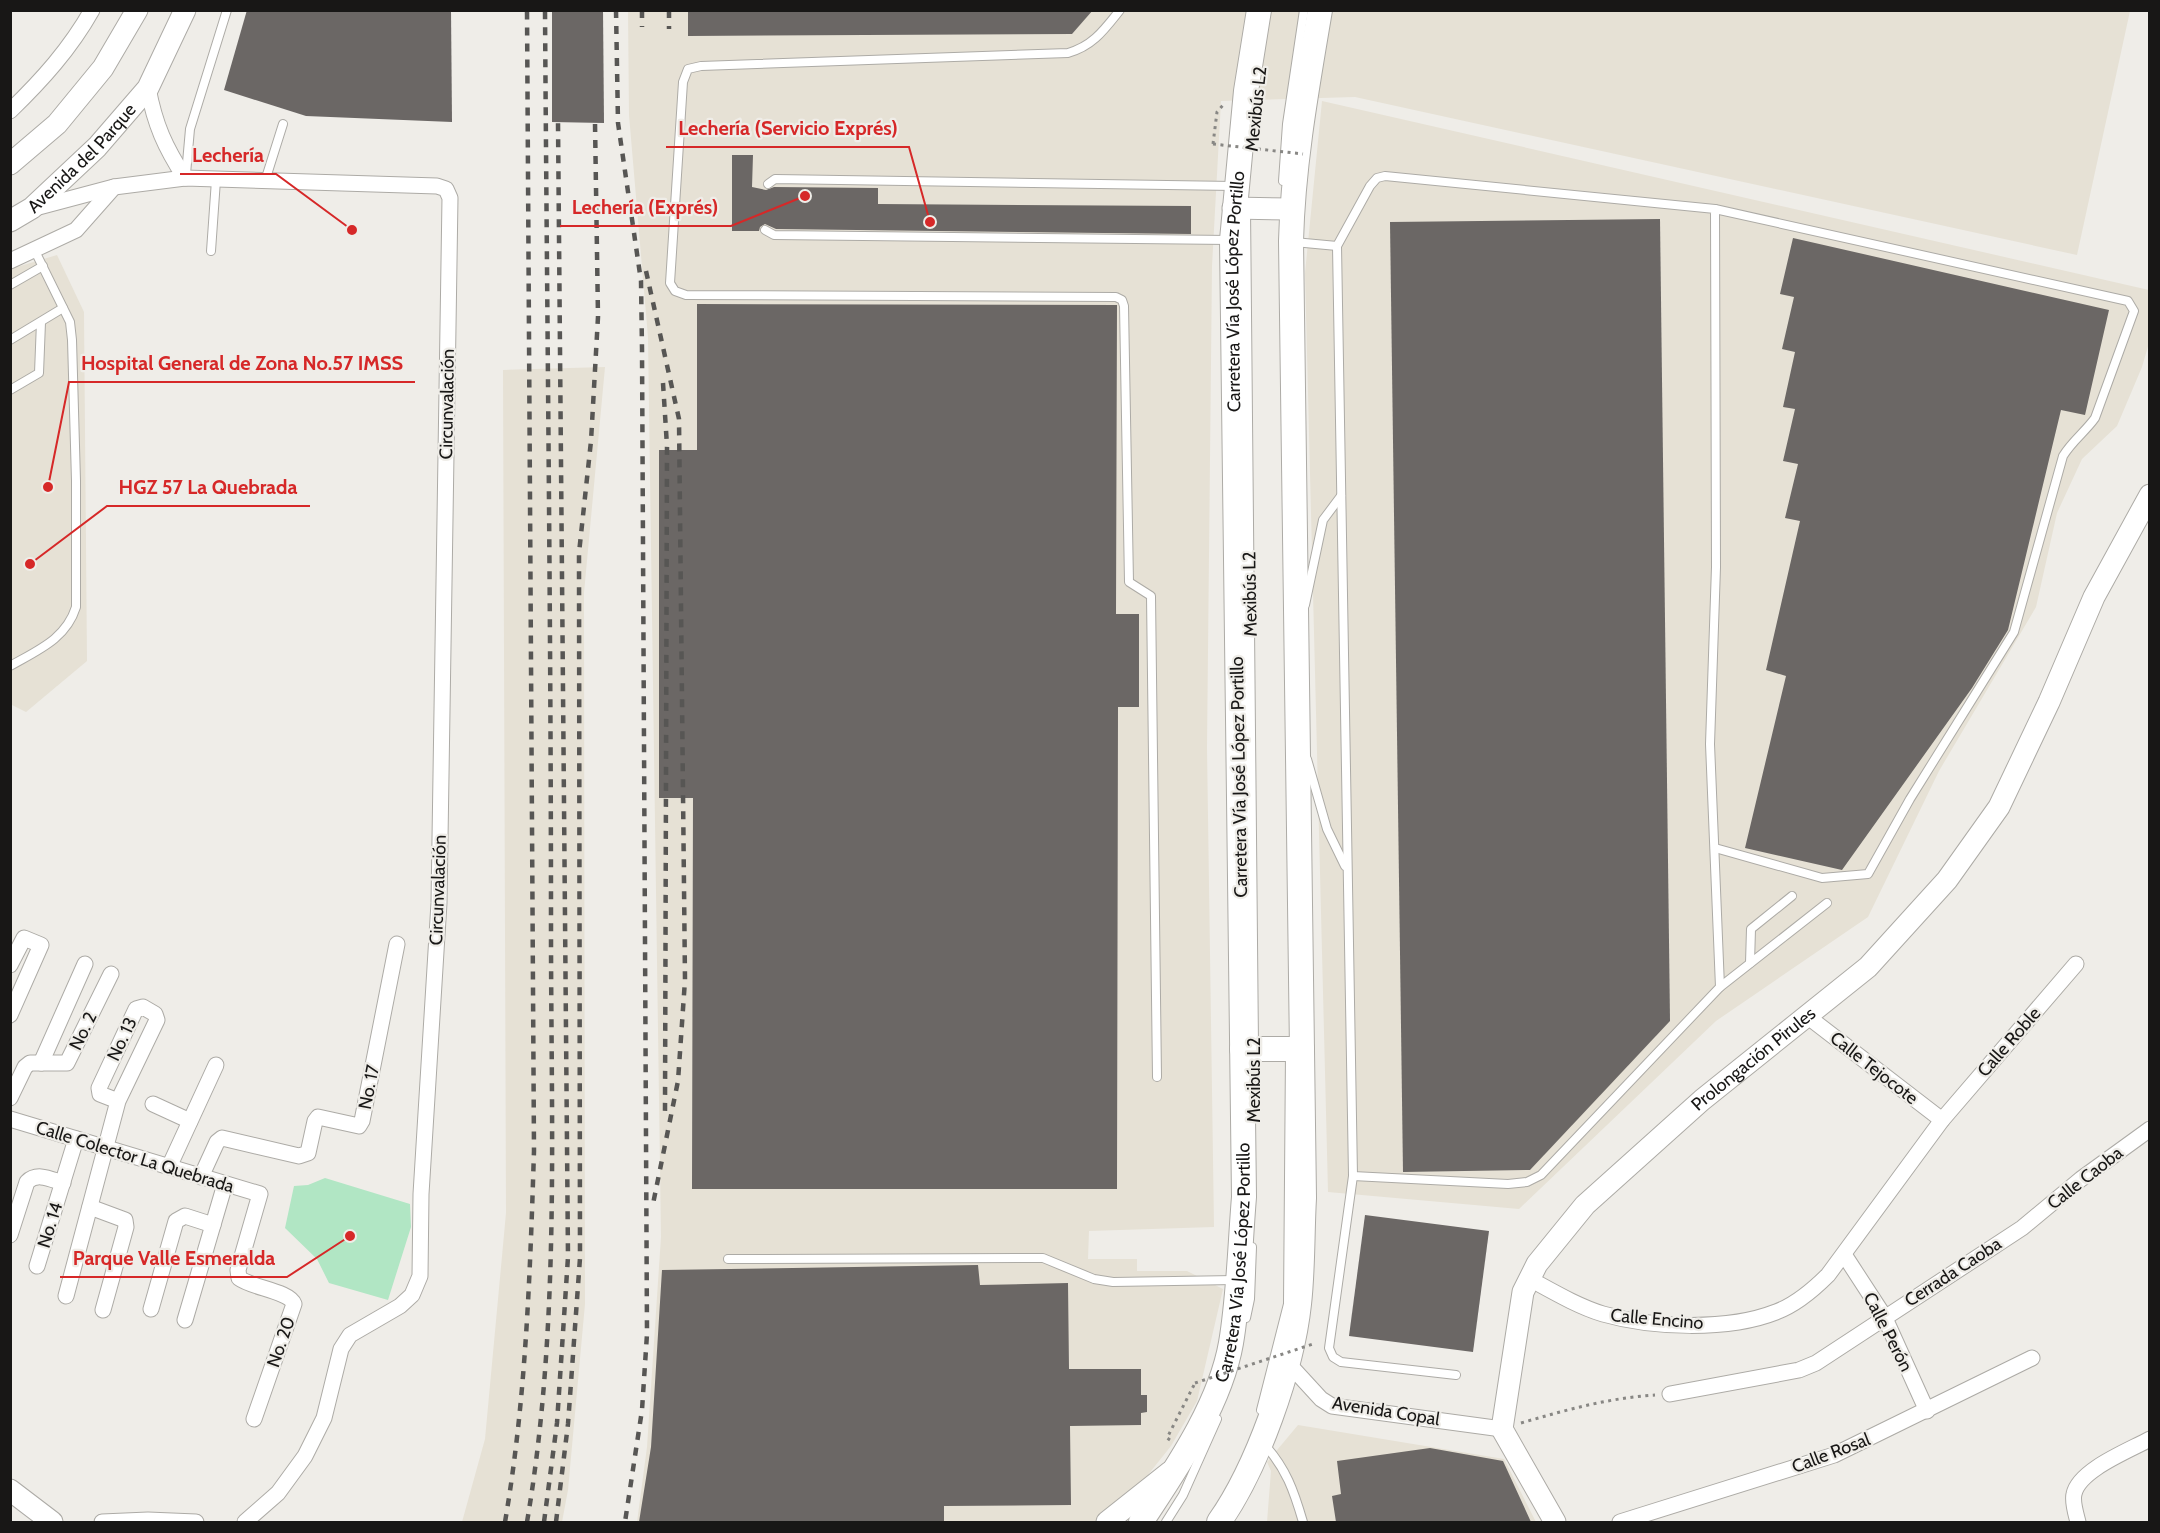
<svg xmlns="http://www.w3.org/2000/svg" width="2160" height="1533" viewBox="0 0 2160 1533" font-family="Cabin,sans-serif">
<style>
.built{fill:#e6e1d5}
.green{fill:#b1e6c4}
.building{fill:#6b6765}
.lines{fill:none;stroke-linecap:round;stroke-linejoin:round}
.service-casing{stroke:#adaba6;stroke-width:10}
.minor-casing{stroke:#adaba6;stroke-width:17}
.secondary-casing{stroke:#adaba6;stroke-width:23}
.primary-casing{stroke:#adaba6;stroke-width:26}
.path{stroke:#888784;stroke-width:3;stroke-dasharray:3 4.5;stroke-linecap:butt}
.service{stroke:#fff;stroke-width:8}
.minor{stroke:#fff;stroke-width:15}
.secondary{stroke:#fff;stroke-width:21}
.primary{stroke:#fff;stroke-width:24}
.rail{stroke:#575654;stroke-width:4.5;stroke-dasharray:8 8;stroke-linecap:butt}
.path-bridge{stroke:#888784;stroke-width:3;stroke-dasharray:3 4.5;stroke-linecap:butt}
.labels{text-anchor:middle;stroke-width:4.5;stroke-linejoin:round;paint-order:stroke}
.street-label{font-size:18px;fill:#181716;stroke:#efede8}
.leader{fill:none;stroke:#d62828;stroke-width:2}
.callout-dot{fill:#d62828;stroke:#efede8;stroke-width:2}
.callout-label{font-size:20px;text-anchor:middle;font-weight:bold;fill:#d62828;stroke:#efede8;stroke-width:4.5;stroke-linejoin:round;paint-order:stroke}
</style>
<rect width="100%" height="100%" fill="#efede8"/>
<g class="built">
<polygon points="628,11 2130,11 2077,255 1355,97 1221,101 1212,266 1207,748 1214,1227 1089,1231 1088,1259 1137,1259 1137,1271 1187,1271 1223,1289 1197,1401 1171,1446 1127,1501 1098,1522 637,1522 647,1447 661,1237 648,337 629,115"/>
<polygon points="1322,101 2149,290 2149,343 2142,367 2117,426 2082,459 2057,513 2036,607 1939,771 1868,917 1716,1021 1519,1209 1328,1192 1305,273"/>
<polygon points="57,255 84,312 87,661 26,712 10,704 10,269"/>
<polygon points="605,367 584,593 585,1304 568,1490 562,1522 462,1522 485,1439 506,1213 503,370"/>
<polygon points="1298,1425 1504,1459 1536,1522 1267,1522 1271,1471 1267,1462"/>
</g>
<polygon class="green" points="325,1178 410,1204 411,1227 388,1300 329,1283 317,1259 285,1228 294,1186 308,1185"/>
<g class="building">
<polygon points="247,10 451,10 452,122 306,116 224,90"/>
<polygon points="552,10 603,10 604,123 552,122"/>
<polygon points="688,10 1093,10 1072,34 688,36"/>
<polygon points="732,155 753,155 752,187 766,190 774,187 878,188 878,204 1191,206 1191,234 776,229 765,224 760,227 759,231 732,231"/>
<polygon points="1660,219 1670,1021 1530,1170 1403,1172 1390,222"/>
<polygon points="1793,238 2109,310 2085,415 2061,410 2008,630 1972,688 1842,870 1745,848 1786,676 1766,670 1800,521 1785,518 1798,464 1783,461 1795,409 1783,407 1795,352 1782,349 1794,297 1780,294"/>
<polygon points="697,304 1117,305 1116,614 1139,614 1139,707 1118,707 1117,1189 692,1189 693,798 659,798 659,450 697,450"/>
<polygon points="1365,1215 1489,1231 1473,1352 1349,1336"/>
<polygon points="978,1265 980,1285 1068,1283 1069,1369 1141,1369 1141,1395 1147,1395 1147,1412 1141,1413 1141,1425 1070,1426 1071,1505 944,1506 944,1522 639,1522 651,1447 662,1270"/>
<polygon points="1430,1448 1503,1461 1531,1522 1336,1522 1332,1496 1341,1494 1337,1461"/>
</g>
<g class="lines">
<g class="service-casing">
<g id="service">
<path d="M1120 10C1104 30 1093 46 1068 53L701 66 688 69 683 82 670 283 675 291 686 295 1116 297 1122 300 1124 306 1129 582 1151 596 1157 1077"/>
<polyline points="186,174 190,129 227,10"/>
<polyline points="265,181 283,124"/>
<polyline points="1283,181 1287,124 1304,10"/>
<polyline points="768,184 775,179 1234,186"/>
<polyline points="1246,209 1254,1046"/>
<polyline points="765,230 774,235 1230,240"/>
<polyline points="1294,242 1337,246"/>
<polyline points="211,251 216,180"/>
<polyline points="10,285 43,266"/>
<polyline points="10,340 63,308"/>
<polyline points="10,390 39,373 41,322"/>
<polyline points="1305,605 1323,520 1341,496"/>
<path d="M10 666C38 650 66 639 76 607V481L72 340 70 322 35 251"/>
<polyline points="1307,759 1327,829 1345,866"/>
<path d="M1715 848 1822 878 1868 874 1910 799 2014 632 2063 456C2072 441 2085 432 2095 418L2134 311 2128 301 1715 209"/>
<polyline points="1750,963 1751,929 1792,896"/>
<polyline points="1720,987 1827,903"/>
<polyline points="1353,1176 1508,1184 1527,1182 1541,1175 1720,987 1710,744 1716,567 1715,209 1385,176 1377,178 1370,186 1337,246 1353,1176 1329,1348 1333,1357 1341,1362 1456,1375"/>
<polyline points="728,1259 1043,1258 1094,1279 1113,1282 1235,1280"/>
<polyline points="1246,1318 1250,1299 1252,1247"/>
<polyline points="1261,1410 1288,1304 1290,1053"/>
<path d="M1264 1444C1286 1468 1294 1491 1303 1522"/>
<polyline points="1166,1522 1183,1495 1217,1419"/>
</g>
</g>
<g class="minor-casing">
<g id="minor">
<path d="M148 88C155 125 165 147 185 178"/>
<path d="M10 111C42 80 70 49 92 10"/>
<polyline points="35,208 114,187 185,178 437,186 446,189 450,198 439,903 421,1194 420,1276 412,1295 400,1306 350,1335 341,1349 324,1418 305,1456 278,1493 245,1522"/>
<polyline points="10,261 76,230 114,187"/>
<polyline points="10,965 24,938 41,945 10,1015"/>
<polyline points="1807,1016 1942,1120"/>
<polyline points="41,1063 85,964"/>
<polyline points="10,1098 25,1067 30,1063 67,1063 111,974"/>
<polyline points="153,1104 190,1121"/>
<path d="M10 1119 260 1194 238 1270 239 1278C252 1288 289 1291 294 1304L254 1419"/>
<polyline points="169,1167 216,1065"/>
<polyline points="201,1177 217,1142 222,1138 299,1156 308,1153 315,1121 318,1117 359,1126 362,1121 397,944"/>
<polyline points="90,1207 125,1220 126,1227 103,1310"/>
<path d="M10 1235 27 1182C37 1172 50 1179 63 1183"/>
<polyline points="1845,1256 1884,1316 1927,1411"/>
<polyline points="37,1266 76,1139"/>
<path d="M1528 1278C1552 1291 1577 1306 1603 1314 1652 1328 1728 1331 1776 1312 1795 1305 1814 1289 1828 1275L1942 1120 2076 964"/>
<polyline points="66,1296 118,1101 157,1020 155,1014 143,1007 136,1009 99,1088 100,1094 118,1101"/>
<polyline points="151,1309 176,1221 185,1216 213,1225"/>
<polyline points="185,1320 225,1184"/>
<polyline points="1287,1362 1321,1399 1332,1406 1502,1429"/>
<polyline points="1670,1394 1799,1370 1816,1363 2022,1228 2081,1179 2150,1129"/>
<polyline points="102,1522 148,1520 196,1522"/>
<polyline points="1620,1522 1834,1455 2032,1358"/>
<path d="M2078 1522C2076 1514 2072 1502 2074 1494 2079 1470 2128 1451 2150 1439"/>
</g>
</g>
<g class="secondary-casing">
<g id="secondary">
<polyline points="10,164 57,124 103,68 137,10"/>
<polyline points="1233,208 1292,209"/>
<path id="s1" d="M10 221 32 208 97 147 148 88 185 10"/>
<polyline points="10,1490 52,1522"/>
<polyline points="1107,1522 1170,1472"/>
<path id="s2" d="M1555 1522 1502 1429 1523 1292 1537 1264 1585 1205 1702 1100 1868 967 1947 880 1999 807 2049 702 2094 597 2150 495"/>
</g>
</g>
<g class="primary-casing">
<g id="primary">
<polyline points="1242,1049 1302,1049"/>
<path id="s3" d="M1141 1522C1175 1470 1220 1406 1231 1343 1239 1296 1240 1245 1244 1197L1232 240 1246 91 1259 10"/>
<path d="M1219 1522C1257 1468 1292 1370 1299 1304 1303 1269 1302 1233 1304 1198L1291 241C1293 164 1307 87 1320 10"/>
</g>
</g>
<g class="path">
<polyline points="1213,144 1217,112 1224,104"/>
<path d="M1521 1423C1566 1410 1608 1398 1655 1395"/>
<polyline points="1170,1440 1167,1438 1195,1383"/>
</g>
<use href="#service" class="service"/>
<use href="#minor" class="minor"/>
<use href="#secondary" class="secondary"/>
<use href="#primary" class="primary"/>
<g class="rail">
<polyline points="616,10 618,123 641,281 642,348 647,1334 642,1410 625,1522"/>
<polyline points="642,10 642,27"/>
<polyline points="669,10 669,29"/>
<polyline points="646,271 679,419 685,980 678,1081 653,1204"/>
<polyline points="663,383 667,446 665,1111"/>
<path d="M505 1522C526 1400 530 1275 534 1151L527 10"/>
<path d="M527 1522C560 1328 551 1128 551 931 551 624 547 317 545 10"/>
<polyline points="544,1522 557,1423 568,1257 558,122"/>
<polyline points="556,1522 568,1424 580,1258 579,553 591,441 598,317 595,123"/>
</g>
<g class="path-bridge">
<polyline points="1213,144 1303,154"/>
<polyline points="1195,1383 1313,1344"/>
</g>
</g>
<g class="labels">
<g class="street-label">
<text transform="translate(1256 109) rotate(-84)" y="6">Mexibús L2</text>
<text dy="6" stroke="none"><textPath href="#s1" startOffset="96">Avenida del Parque</textPath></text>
<text dy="6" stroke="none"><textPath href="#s3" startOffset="1254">Carretera Vía José López Portillo</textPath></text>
<text transform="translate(447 404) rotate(-89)" y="6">Circunvalación</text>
<text transform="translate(1250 594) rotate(-91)" y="6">Mexibús L2</text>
<text transform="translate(1239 777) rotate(-91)" y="6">Carretera Vía José López Portillo</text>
<text transform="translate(438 890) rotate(-88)" y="6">Circunvalación</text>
<text transform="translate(83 1031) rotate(-64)" y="6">No. 2</text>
<text transform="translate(122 1039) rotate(-65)" y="6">No. 13</text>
<text transform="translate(2009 1042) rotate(-49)" y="6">Calle Roble</text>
<text dy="6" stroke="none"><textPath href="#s2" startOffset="576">Prolongación Pirules</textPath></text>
<text transform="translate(1874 1068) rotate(38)" y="6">Calle Tejocote</text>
<text transform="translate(1254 1080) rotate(-90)" y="6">Mexibús L2</text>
<text transform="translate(369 1087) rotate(-79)" y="6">No. 17</text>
<text transform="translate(135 1157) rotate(17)" y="6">Calle Colector La Quebrada</text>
<text transform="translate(2085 1178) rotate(-38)" y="6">Calle Caoba</text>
<text transform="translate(50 1225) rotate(-73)" y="6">No. 14</text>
<text dy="6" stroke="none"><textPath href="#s3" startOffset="282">Carretera Vía José López Portillo</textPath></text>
<text transform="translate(1953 1272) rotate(-33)" y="6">Cerrada Caoba</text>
<text transform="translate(1657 1319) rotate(5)" y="6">Calle Encino</text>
<text transform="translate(1888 1332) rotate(63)" y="6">Calle Perón</text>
<text transform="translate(281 1342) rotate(-71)" y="6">No. 20</text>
<text transform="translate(1386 1411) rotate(9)" y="6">Avenida Copal</text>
<text transform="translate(1831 1453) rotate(-21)" y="6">Calle Rosal</text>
</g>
</g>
<path class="leader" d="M930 222L909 147H666M352 230L276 174H180M805 196L731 226H560M48 487L69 382H415M30 564L107 506H310M350 1236L287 1277H60"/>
<g class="callout-dot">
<circle cx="930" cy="222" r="6"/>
<circle cx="352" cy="230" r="6"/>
<circle cx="805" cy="196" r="6"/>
<circle cx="48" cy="487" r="6"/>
<circle cx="30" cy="564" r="6"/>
<circle cx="350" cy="1236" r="6"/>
</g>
<g class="callout-label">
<text x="788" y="135">Lechería (Servicio Exprés)</text>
<text x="228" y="162">Lechería</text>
<text x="645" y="214">Lechería (Exprés)</text>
<text x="242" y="370">Hospital General de Zona No.57 IMSS</text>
<text x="208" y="494">HGZ 57 La Quebrada</text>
<text x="174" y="1265">Parque Valle Esmeralda</text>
</g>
<rect width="2160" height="1533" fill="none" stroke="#181716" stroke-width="24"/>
</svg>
